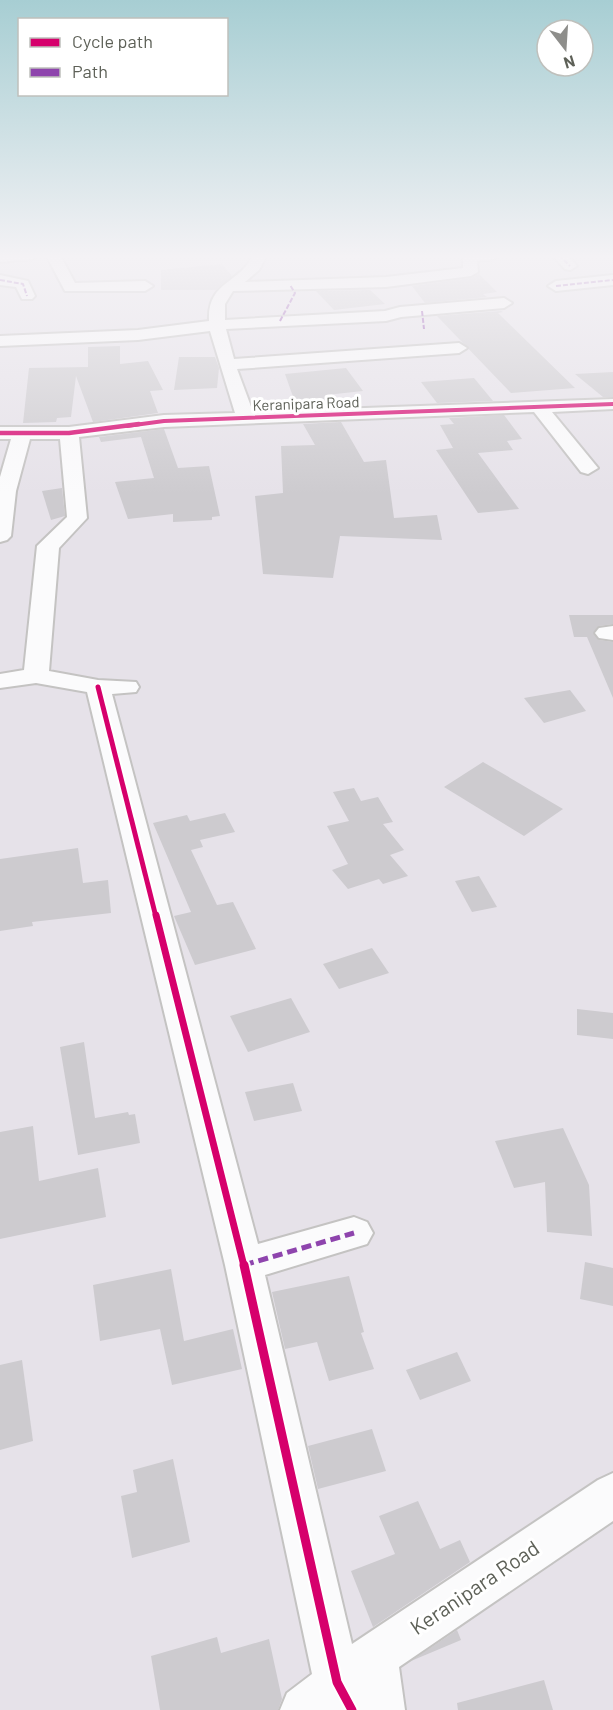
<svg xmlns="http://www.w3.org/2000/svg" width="613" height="1710" viewBox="0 0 613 1710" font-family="Barlow,sans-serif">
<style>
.building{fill:#cdcbcf}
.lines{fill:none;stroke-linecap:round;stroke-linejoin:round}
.minor-casing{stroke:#c4c3c2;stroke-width:4}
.minor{fill:#fbfbfc;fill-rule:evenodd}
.quiet-far1{stroke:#8e44ad;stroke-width:2;stroke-dasharray:5 2;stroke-linecap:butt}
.quiet{stroke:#8e44ad;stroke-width:5;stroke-dasharray:10 5;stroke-linecap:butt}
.cycleway-far4-casing{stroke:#fff;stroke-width:6}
.cycleway-far3-casing{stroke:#fff;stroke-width:8}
.cycleway-far2-casing{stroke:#fff;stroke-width:9}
.cycleway-far1-casing{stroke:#fff;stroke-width:10}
.cycleway-casing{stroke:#fff;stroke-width:13}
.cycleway-far4{stroke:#d6006c;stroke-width:4}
.cycleway-far3{stroke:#d6006c;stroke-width:4.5}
.cycleway-far2{stroke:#d6006c;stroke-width:5}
.cycleway-far1{stroke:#d6006c;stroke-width:7}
.cycleway{stroke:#d6006c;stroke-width:9}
.labels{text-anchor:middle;stroke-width:6;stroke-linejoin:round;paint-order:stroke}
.far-street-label{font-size:15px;fill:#5e6158;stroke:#fff}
.near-street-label{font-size:21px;fill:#5e6158;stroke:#fff}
</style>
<rect width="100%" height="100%" fill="#e6e2e9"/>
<g class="building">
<polygon points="222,264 232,276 216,290 161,290 161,270"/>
<polygon points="479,274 497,292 483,294 487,297 425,303 412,286 471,278"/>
<polygon points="370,290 385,304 334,310 316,291"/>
<polygon points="501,311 503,312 498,313 575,388 511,393 437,316"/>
<polygon points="120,346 120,364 148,361 163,390 150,391 158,413 93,422 76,376 71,417 57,418 56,422 23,423 29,368 88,367 88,347"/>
<polygon points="179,357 215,357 219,368 217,388 174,390"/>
<polygon points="346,368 363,391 326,395 333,407 297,408 285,374"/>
<polygon points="613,372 613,397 603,397 575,374"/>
<polygon points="474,378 493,401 437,403 421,382"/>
<polygon points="504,415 522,439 507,441 513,450 478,453 519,509 478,513 436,450 453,448 440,425 454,424 449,418"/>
<polygon points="341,422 364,462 386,460 394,518 437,515 442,540 340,536 333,578 263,574 255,496 283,493 281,446 315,445 303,424"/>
<polygon points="164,429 178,468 209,466 220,516 212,517 212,520 173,522 173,514 128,519 115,482 154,478 141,437 101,442 99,437"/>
<polygon points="62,488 65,516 51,520 42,491"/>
<polygon points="569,615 613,615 613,624 599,626 593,633 599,640 613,642 613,698 587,637 574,637"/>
<polygon points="570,690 586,711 544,723 524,698"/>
<polygon points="483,762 563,809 524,836 444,787"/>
<polygon points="354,788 361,801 378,797 393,822 383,824 404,850 390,855 408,876 383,884 379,879 348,889 332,870 348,864 327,826 349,821 333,792"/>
<polygon points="225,813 235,832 200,840 203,847 191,850 217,905 233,902 256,949 195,965 174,916 191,912 153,823 187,815 190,821"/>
<polygon points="78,848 83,883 108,880 111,913 32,922 33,926 0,931 0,859"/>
<polygon points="479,876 497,907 472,912 455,881"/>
<polygon points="372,948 389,973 339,989 323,964"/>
<polygon points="291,998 310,1032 248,1052 230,1016"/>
<polygon points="577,1009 613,1013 613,1039 577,1035"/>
<polygon points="84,1042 95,1118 128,1112 129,1115 135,1114 140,1143 78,1155 60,1047"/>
<polygon points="293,1083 302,1111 254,1121 245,1092"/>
<polygon points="33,1126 39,1181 98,1168 106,1217 0,1239 0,1132"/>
<polygon points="563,1128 589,1185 592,1236 547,1232 545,1182 514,1188 495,1141"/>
<polygon points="585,1262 613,1268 613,1306 580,1299"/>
<polygon points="171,1269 184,1341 233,1329 242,1369 172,1385 160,1329 100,1341 93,1285"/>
<polygon points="349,1276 364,1332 361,1333 374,1369 329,1381 317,1342 285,1349 272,1292"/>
<polygon points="457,1352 471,1381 420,1400 406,1370"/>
<polygon points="22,1360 33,1441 0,1450 0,1365"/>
<polygon points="372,1429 386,1471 318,1489 308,1446"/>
<polygon points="173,1459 190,1542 132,1558 121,1496 137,1492 133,1470"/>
<polygon points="418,1501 440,1549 460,1540 470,1562 373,1627 351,1571 395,1554 379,1516"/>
<polygon points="457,1630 461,1640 411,1661"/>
<polygon points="217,1637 221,1653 269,1639 282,1699 278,1710 160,1710 151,1656"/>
<polygon points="544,1680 553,1710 458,1710 457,1703"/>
</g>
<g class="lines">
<g class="minor-casing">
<g id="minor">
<polygon points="0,255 40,255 33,259 0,262"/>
<polygon points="46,255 60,255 75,283 145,281 153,286 145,291 65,291"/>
<path d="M253 255H267L259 270 245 282 386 277 463 268V255H501L494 259 477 261 478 272 471 276 386 287 233 291 225 304V320L385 311 400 307 504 298 512 303 504 308 401 317 386 321 226 329 234 359 459 343 467 348 459 353 237 369 253 412 613 399V409L552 412 598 468 588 474 581 472 534 412 164 427 79 437 87 518 59 548 49 671 98 680 136 682 139 687 136 692 112 694 258 1244 354 1217 367 1222 373 1233 367 1244 265 1275 352 1644 598 1480 613 1473V1521L399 1667 405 1710H280L287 1693 312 1674 225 1265 87 692 36 683 0 688V674L24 670 37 546 67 517 60 439H30L16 491 11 536 7 540 0 542V477L11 439H0V427H69L164 415 235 413 210 331 138 340 0 346V336L138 330 209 321C207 281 240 284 253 255Z"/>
<polygon points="552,255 567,255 577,266 570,270 565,269"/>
<polygon points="0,275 28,281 35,296 32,299 22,299 16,287 0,285"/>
<polygon points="613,275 613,285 556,291 548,286 556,281"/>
<polygon points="613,626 613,640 599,638 595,633 599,628"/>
</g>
</g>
<use href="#minor" class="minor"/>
<g class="quiet-far1">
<polyline points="559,255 570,266"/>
<polyline points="0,280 23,284 27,296"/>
<polyline points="556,286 613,280"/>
<polyline points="422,311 424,329"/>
<polyline points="280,321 295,293 290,285"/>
</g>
<polyline class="quiet" points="244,1265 354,1233"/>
<g class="cycleway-far4-casing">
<polyline id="cycleway-far4" points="127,426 164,421 613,404"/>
</g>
<g class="cycleway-far3-casing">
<polyline id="cycleway-far3" points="0,433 69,433 139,424"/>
</g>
<g class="cycleway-far2-casing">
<polyline id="cycleway-far2" points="98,687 156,917"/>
</g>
<g class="cycleway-far1-casing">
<polyline id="cycleway-far1" points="156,915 244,1266"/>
</g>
<g class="cycleway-casing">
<polyline id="cycleway" points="244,1265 337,1682 352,1710"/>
</g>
<use href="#cycleway-far4" class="cycleway-far4"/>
<use href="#cycleway-far3" class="cycleway-far3"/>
<use href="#cycleway-far2" class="cycleway-far2"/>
<use href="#cycleway-far1" class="cycleway-far1"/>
<use href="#cycleway" class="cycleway"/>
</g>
<linearGradient id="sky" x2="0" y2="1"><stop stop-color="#a7ced3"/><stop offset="0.52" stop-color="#f4f2f5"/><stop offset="1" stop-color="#f4f2f5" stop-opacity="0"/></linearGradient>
<rect width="613" height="494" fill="url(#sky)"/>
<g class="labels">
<g class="far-street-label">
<text transform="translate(306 404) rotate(-2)" y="5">Keranipara Road</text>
</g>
<g class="near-street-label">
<text transform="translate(475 1588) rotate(-34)" y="7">Keranipara Road</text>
</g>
</g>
<rect x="18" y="18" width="210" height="78" fill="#ffffff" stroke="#bfc0bc" stroke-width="1.5"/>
<rect x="30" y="38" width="30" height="9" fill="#d6006c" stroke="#bfc0bc" stroke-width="1.5"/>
<text x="72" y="48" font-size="18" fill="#5e6158">Cycle path</text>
<rect x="30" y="68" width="30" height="9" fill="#8e44ad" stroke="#bfc0bc" stroke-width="1.5"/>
<text x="72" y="78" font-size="18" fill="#5e6158">Path</text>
<g transform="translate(565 48) rotate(163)"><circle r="28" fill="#ffffff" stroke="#bfc0bc" stroke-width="1.5"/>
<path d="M0-4.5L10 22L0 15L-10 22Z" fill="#8e8e8b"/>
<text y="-9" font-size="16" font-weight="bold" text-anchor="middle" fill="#5e6158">N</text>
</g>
</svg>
